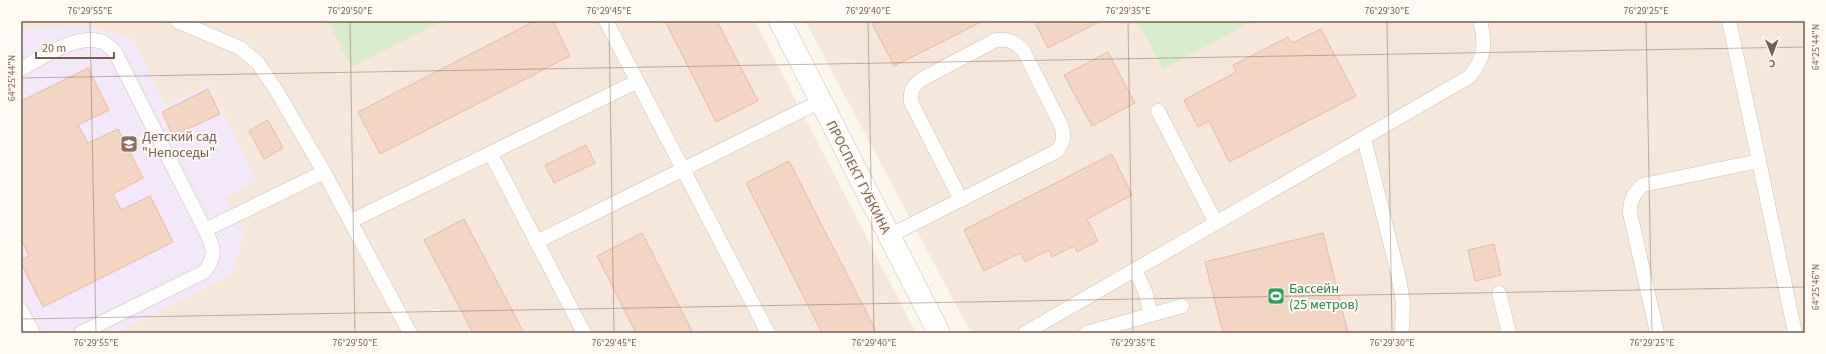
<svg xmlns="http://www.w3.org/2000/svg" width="1826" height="354" viewBox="0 0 1826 354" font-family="'Source Sans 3',sans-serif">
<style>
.residential{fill:#f5e8da}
.education{fill:#f3e8fa}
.green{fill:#d8ecc9}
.building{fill:#f3d5c3;stroke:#e6bba3}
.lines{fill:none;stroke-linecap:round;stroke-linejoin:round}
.service-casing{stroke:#d1beb0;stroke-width:15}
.minor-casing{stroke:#d1beb0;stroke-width:23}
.service{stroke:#fff;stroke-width:14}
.minor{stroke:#fff;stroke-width:22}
.ticks{fill:none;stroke:#7a5c4d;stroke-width:1;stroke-opacity:0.45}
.labels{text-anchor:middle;stroke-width:4;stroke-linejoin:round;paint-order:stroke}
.education-label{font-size:14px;fill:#785e54;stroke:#fffaf3;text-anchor:start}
.street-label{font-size:14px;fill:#7a5c4d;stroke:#fffaf3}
.leisure-label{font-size:14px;fill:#27864d;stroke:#fffaf3;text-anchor:start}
.neatline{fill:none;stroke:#7a5c4d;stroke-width:1.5}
.ticks-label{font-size:10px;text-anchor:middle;fill:#7a5c4d}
</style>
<rect width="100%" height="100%" fill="#fdf6ec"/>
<g class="residential">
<polygon points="21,21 755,21 916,333 21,333"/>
<polygon points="805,21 1805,21 1805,333 971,333"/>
</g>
<polygon class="education" points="82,26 133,39 165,106 209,85 256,181 225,197 244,234 232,274 117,333 21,333 21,30"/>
<g class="green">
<polygon points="328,21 443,21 351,67"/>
<polygon points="1137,21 1254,21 1163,69"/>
</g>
<g class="building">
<polygon points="535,21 553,21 570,56 380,154 358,112"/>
<polygon points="665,21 717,21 758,101 716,122"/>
<polygon points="871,21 983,21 894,66"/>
<polygon points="1034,21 1096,21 1097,23 1048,48"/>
<polygon points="1321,29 1356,96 1229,162 1209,121 1198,127 1184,100 1236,72 1233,65 1288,37 1292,43"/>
<polygon points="1108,52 1135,103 1092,126 1064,75"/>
<polygon points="88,68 109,110 78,125 88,143 118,129 143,178 113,194 121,210 150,196 173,242 43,307 21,263 21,260 29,256 21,239 21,101"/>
<polygon points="208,89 220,114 173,136 162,112"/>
<polygon points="268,120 283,148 264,159 249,131"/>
<polygon points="586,145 595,163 554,183 545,165"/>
<polygon points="1112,154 1132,195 1087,219 1098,241 1077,252 1074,246 1052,257 1049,250 1025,262 1020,253 984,271 964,230"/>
<polygon points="789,161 877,333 822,333 746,183"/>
<polygon points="464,219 524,333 473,333 424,240"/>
<polygon points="642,233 693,333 636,333 597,256"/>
<polygon points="1323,233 1348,333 1223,333 1205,262"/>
<polygon points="1494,244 1501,275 1475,281 1468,250"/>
</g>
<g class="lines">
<g class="service-casing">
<g id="service">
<polyline points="177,21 240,48 257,62 276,90 324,172 410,333"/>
<polyline points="606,21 768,333"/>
<path d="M21 69C44 57 76 33 103 42 107 44 112 49 115 52L205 230C214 247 217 256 204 272L81 333"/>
<polyline points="1158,111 1216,223"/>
<polyline points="1364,138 1398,274 1403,302 1402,333"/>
<polyline points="491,154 584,333"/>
<polyline points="1759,161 1795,333"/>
<polyline points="351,221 636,82"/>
<polyline points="205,230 324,172"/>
<path d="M889 236 1057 151C1064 141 1065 136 1061 125L1023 50C1014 41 1008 39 996 40L922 79C913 86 910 90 911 102L961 200"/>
<polyline points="536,242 821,101"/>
<polyline points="1135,270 1145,291 1151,315"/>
<polyline points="1499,293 1509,333"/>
<polyline points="21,310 33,333"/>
<path d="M1025 333 1469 77C1485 58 1486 44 1480 21"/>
<polyline points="1086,333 1182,306"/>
<path d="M1657 333 1630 213C1630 200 1633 194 1643 185L1759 161 1729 21"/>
</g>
</g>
<g class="minor-casing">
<polyline id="minor" points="780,21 939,333"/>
</g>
<use href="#service" class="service"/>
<use href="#minor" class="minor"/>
</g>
<path class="ticks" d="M90 21 96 333M350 21 355 333M609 21 614 333M868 21 874 333M1128 21 1133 333M1387 21 1392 333M1646 21 1652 333M21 78 1805 47M21 319 1805 287"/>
<defs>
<g id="school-square" transform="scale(0.9)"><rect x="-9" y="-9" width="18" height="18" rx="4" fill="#8d6e63" stroke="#fffaf3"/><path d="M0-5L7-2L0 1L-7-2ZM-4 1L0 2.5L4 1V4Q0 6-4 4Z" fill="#fff"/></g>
<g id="stadium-square" transform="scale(0.9)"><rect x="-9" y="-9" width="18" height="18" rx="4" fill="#2e9e5b" stroke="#fffaf3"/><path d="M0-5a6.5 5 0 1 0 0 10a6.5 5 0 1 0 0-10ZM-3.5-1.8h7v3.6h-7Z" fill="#fff"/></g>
</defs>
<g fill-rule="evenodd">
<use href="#school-square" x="129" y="144"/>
<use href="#stadium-square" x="1276" y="296"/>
</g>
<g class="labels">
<g class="education-label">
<text x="142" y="141">Детский сад<tspan x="142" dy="16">"Непоседы"</tspan></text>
</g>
<g class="street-label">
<text transform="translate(859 177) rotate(63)" y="5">ПРОСПЕКТ ГУБКИНА</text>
</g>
<g class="leisure-label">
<text x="1289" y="293">Бассейн<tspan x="1289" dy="16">(25 метров)</tspan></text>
</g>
</g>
<rect width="1826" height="354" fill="none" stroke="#fffaf3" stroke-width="44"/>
<g transform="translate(1772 54) rotate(179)" stroke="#fffaf3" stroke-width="3" paint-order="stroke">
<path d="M0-3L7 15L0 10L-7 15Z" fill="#7a5c4d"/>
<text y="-6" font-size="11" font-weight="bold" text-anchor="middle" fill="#7a5c4d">С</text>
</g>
<path d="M36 52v6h78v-6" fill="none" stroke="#7a5c4d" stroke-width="2"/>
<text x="42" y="52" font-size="12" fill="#7a5c4d" stroke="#fffaf3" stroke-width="3" paint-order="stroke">20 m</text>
<rect x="22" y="22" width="1782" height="310" class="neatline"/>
<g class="ticks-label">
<text x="90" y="14">76°29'55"E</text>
<text x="350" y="14">76°29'50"E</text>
<text x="609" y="14">76°29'45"E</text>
<text x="868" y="14">76°29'40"E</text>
<text x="1128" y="14">76°29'35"E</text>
<text x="1387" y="14">76°29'30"E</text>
<text x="1646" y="14">76°29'25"E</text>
<text transform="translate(1815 47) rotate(-90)" y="4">64°25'44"N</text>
<text transform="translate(11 78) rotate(-90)" y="4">64°25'44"N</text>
<text transform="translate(1815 287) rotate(-90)" y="4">64°25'46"N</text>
<text x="96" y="346">76°29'55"E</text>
<text x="355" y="346">76°29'50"E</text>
<text x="614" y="346">76°29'45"E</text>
<text x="874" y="346">76°29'40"E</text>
<text x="1133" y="346">76°29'35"E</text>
<text x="1392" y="346">76°29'30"E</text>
<text x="1652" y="346">76°29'25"E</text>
</g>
</svg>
